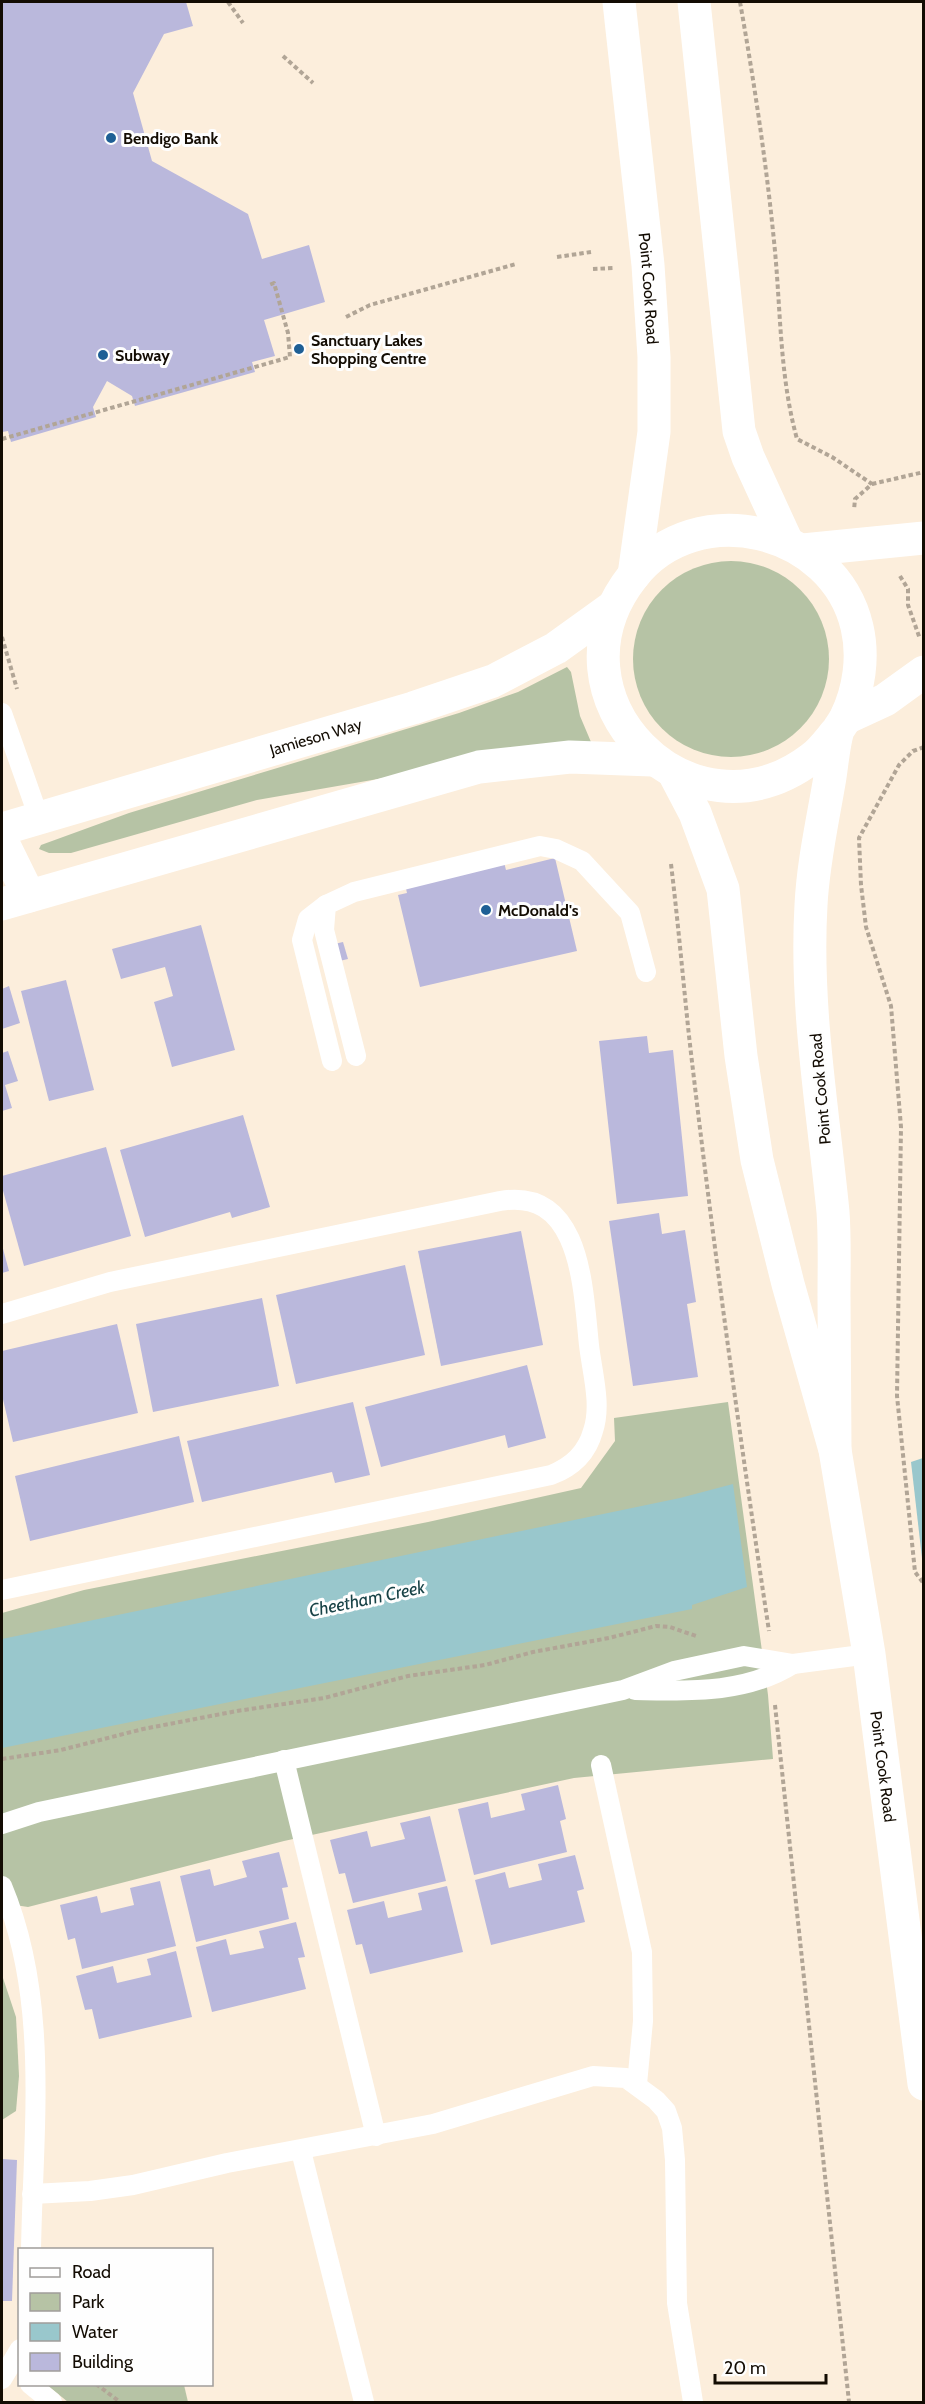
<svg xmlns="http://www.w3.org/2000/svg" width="925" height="2404" viewBox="0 0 925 2404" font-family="Cabin,sans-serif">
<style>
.green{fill:#b6c3a5}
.water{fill:#99c7cc}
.building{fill:#bab8dc}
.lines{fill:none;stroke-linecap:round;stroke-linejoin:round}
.path{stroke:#b1a596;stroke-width:4;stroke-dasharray:4.5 3;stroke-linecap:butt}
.service{stroke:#fff;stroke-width:20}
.tertiary{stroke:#fff;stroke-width:33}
.secondary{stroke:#fff;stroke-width:33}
.poi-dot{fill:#1e5f95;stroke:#fefefe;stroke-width:2}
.labels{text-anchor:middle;stroke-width:6;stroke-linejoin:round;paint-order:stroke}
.poi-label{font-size:16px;font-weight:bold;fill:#130c03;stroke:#fefefe;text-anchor:start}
.street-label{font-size:16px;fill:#130c03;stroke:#fefefe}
.water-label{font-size:18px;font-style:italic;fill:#174246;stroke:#fefefe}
</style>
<rect width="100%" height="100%" fill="#fceedc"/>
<g class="green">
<circle cx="731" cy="659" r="98"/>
<polygon points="567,667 571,672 580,716 591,742 257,800 71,853 49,853 39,849 41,845 129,813 459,713 518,692"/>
<polygon points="728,1402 768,1695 773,1759 574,1778 284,1841 28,1907 2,1903 2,1613 84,1590 428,1522 581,1488 615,1441 614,1418"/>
<polygon points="2,1975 16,2017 19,2076 16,2111 2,2120"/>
<polygon points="47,2385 184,2385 188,2402 68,2402"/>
</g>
<g class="water">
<polygon points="923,1458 924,1567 923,1567 911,1462"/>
<polygon points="733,1484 747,1587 692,1605 692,1609 2,1748 2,1639 680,1498"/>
</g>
<g class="building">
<polygon points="2,2 186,2 193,26 164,34 133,93 152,161 248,214 262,259 309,245 325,302 264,320 275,356 252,362 255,372 135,406 132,396 107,381 93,407 96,417 11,442 8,431 2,432"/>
<polygon points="503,858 506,870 555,858 577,951 420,987 398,895 407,893 404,880"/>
<polygon points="201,925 235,1050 172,1067 154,1002 173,996 165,967 121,979 112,949"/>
<polygon points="343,942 348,959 335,962 330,945"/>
<polygon points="66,980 94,1090 49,1101 21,991"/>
<polygon points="9,986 20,1023 2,1029 2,989"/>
<polygon points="647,1036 649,1053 673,1050 688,1196 617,1204 599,1041"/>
<polygon points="8,1051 18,1081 5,1085 12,1108 2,1111 2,1053"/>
<polygon points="243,1115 270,1207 232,1218 230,1212 145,1237 120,1150"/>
<polygon points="106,1147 131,1236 24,1266 2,1187 2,1176"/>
<polygon points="659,1213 662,1234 685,1230 696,1302 687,1304 698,1377 633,1386 609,1221"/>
<polygon points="521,1231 543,1345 441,1366 418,1251"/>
<polygon points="2,1245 9,1271 2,1273"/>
<polygon points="405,1265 425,1355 296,1384 276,1295"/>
<polygon points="262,1298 279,1386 153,1412 136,1324"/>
<polygon points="117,1324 138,1413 13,1442 2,1395 2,1351"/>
<polygon points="527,1365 546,1438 508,1448 505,1435 381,1467 365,1407"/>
<polygon points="353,1402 370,1475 335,1483 332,1472 202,1502 187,1441"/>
<polygon points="179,1436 194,1502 30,1541 15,1476"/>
<polygon points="558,1785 566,1819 560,1821 567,1852 474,1875 458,1809 488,1802 491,1818 525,1810 521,1794"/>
<polygon points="430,1816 446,1881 353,1903 345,1873 339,1874 330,1840 367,1831 371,1847 405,1839 400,1823"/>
<polygon points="279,1852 288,1887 282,1888 289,1919 196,1942 180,1876 210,1869 214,1886 247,1877 242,1861"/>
<polygon points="575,1855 584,1889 577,1891 585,1922 491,1945 475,1880 505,1872 509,1888 542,1880 538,1864"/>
<polygon points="160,1881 176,1946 82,1969 75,1938 68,1940 60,1905 97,1896 101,1913 134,1905 130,1888"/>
<polygon points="447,1886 463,1952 370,1974 362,1944 356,1945 347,1910 384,1901 388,1918 422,1910 418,1893"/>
<polygon points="296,1922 305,1957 298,1958 306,1989 212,2012 196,1947 226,1939 230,1955 264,1948 259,1931"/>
<polygon points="176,1951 192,2017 99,2039 92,2009 85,2010 76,1976 113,1966 117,1983 151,1975 147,1959"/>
<polygon points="2,2159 17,2160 12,2301 2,2301"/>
</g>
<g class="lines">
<g class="path">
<polyline points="228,2 243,23"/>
<path d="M740 2C754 81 766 161 774 241 781 308 779 374 797 439L832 457 872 484 855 499 854 510"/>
<polyline points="283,56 313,83"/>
<polyline points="557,257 591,252"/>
<polyline points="593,269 613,268"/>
<polyline points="346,317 370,305 516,264"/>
<polyline points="2,439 290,357 288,333 274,283 269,285"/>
<polyline points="872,484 924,472"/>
<polyline points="900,576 908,589 908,605 920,639"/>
<polyline points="2,637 17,689"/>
<polyline points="924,747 913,751 899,765 859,838 861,885 866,927 891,1006 901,1127 897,1396 915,1572 924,1584"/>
<path d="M671 864C678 922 683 979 689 1036 712 1235 739 1433 769 1631"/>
<polyline points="775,1705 849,2402"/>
<polyline points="2,1759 61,1750 143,1729 237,1711 324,1698 408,1676 485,1665 533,1652 609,1638 656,1626 670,1627 696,1636"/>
<polyline points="96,2384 120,2402"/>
</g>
<g class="service">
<polyline points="2,713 39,818"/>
<polyline points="326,905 308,919 302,940 332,1061"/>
<polyline points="356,1056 324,930 326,905 354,892 540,846 556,849 582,861 630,913 646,972"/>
<path d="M2 1314 110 1282 500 1201C582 1187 583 1290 589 1345 592 1372 602 1405 593 1431 587 1453 572 1467 551 1475L2 1590"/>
<path d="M635 1690C689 1691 745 1694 793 1664"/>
<polyline points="284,1760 376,2136"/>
<polyline points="601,1765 642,1952 643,2021 637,2084"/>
<polyline points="2,1824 39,1812 623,1690 674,1671 744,1656 793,1664 869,1654"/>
<path d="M2 1886C50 2000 33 2129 31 2250"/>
<polyline points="301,2151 364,2402"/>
<polyline points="32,2194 90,2191 133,2185 227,2163 433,2124 593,2076 626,2078 656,2100 666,2111 672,2128 675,2160 677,2303 693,2402"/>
<polyline points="2,2379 20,2349"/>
<polyline points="30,2384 52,2402"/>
</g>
<g class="tertiary">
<polyline points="803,550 924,538"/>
<polyline points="846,718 885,700 924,672"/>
<path id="s1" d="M2 829 413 708 493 681 556 648 613 607"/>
<polyline points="2,841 29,896"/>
<polyline points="2,904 479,767 570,757 652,760"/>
</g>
<g class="secondary">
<path id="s2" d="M619 2 648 265 654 357V432L634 575"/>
<polyline points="694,2 739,431 748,457 787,542"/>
<path id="s3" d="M674 773 695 813 723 889 741 1056 757 1160 788 1284 835 1450 869 1654 924 2084"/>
<path d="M835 1450C835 1399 834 1347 834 1296 834 1268 835 1239 833 1212 823 1110 805 1007 811 905 813 864 822 824 829 783 832 767 833 746 838 730 840 726 844 722 846 717 859 690 864 657 857 627 834 528 696 495 633 576 538 696 690 851 812 758 822 751 830 739 838 730"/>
</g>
</g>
<g class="poi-dot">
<circle cx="111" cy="138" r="6"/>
<circle cx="299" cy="349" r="6"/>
<circle cx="103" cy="355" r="6"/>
<circle cx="486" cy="910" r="6"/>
</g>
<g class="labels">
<g class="poi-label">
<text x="123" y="144">Bendigo Bank</text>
<text x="311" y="346">Sanctuary Lakes<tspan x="311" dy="18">Shopping Centre</tspan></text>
<text x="115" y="361">Subway</text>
<text x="498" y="916">McDonald's</text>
</g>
<g class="street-label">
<text dy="6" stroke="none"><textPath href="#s2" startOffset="288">Point Cook Road</textPath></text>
<text dy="6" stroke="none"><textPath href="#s1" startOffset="327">Jamieson Way</textPath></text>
<text transform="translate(820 1089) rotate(-95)" y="6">Point Cook Road</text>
<text dy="6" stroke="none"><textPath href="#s3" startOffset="1020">Point Cook Road</textPath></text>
</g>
<g class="water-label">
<text transform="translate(367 1599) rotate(-12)" y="6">Cheetham Creek</text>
</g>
</g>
<rect width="925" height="2404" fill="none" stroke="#130c03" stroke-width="6"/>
<rect x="18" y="2248" width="195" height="138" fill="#fefefe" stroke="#a09d9a" stroke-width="1.5"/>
<rect x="30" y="2268" width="30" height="9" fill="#ffffff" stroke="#a09d9a" stroke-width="1.5"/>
<text x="72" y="2278" font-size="18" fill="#130c03">Road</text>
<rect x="30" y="2293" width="30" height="18" fill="#b6c3a5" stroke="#a09d9a" stroke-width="1.5"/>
<text x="72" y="2308" font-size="18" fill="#130c03">Park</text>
<rect x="30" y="2323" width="30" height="18" fill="#99c7cc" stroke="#a09d9a" stroke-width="1.5"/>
<text x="72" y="2338" font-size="18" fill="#130c03">Water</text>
<rect x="30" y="2353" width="30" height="18" fill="#bab8dc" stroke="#a09d9a" stroke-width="1.5"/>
<text x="72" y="2368" font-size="18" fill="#130c03">Building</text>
<path d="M715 2374v9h111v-9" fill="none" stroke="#130c03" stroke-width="3"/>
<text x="724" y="2374" font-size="18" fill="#130c03" stroke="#fefefe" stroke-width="4.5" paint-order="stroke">20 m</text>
</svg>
